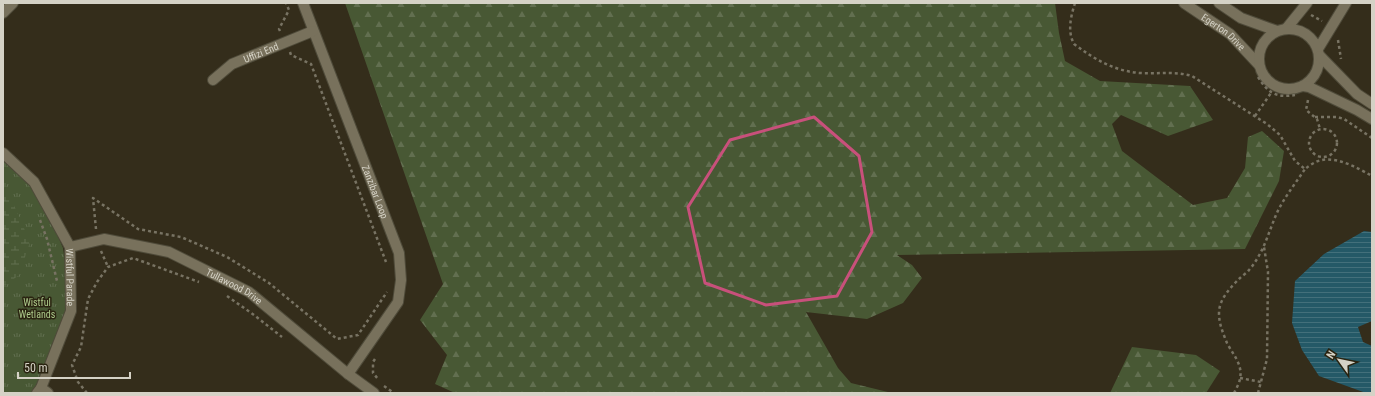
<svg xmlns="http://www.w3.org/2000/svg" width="1375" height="396" viewBox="0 0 1375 396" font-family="'Roboto Condensed',sans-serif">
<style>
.grass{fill:url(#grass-tufts)}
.forest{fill:url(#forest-firs)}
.wetland{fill:url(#wetland-marsh)}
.water{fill:url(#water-rules)}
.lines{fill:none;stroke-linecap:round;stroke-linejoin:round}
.minor-casing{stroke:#4f4b3a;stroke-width:12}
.tertiary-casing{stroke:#4f4b3a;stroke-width:12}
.path{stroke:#787363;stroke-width:2.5;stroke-dasharray:3 3;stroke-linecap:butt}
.minor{stroke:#78715c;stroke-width:10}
.tertiary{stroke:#78715c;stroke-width:10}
.marked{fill:none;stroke:#c8507b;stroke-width:3;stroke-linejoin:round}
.labels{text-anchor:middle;stroke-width:3;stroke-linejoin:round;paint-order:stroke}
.street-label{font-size:10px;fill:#d5d2c6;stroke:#2a2411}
.park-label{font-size:10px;fill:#adca8b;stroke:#2a2411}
</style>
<defs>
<pattern id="grass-tufts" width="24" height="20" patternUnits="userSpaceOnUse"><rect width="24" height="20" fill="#485834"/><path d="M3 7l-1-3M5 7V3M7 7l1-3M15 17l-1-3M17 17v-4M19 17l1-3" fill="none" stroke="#626f50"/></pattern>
<pattern id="forest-firs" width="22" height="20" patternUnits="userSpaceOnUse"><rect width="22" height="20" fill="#485834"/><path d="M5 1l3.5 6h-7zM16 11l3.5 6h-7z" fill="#626f50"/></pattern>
<pattern id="wetland-marsh" width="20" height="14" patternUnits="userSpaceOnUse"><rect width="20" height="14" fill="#485834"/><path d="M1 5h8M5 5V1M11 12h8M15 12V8" fill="none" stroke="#626f50"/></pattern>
<pattern id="water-rules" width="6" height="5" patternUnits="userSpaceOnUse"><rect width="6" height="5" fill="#245967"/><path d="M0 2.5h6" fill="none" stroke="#43707b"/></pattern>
</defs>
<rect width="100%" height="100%" fill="#342d1b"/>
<polygon class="grass" points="3,153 35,183 63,248 72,313 36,393 3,393"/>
<g class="forest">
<polygon points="345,3 1055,3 1059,33 1065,61 1100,81 1190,86 1213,120 1168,136 1121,115 1112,124 1122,151 1193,205 1227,198 1245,168 1248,137 1262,131 1284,151 1279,181 1245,249 897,255 912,265 922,278 903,303 867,319 806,312 838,368 851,383 892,393 455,393 435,384 447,355 420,320 443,284"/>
<polygon points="1132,347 1196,355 1220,371 1206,393 1110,393"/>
</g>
<polygon class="wetland" points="3,186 9,194 30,242 19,275 3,287"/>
<polygon class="water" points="1364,231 1372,232 1372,321 1358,327 1363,342 1372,346 1372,393 1366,393 1319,376 1302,350 1292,323 1295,281 1324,254"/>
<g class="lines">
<g class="minor-casing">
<g id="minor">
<path id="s1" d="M303 3 399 253 401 280 398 302 348 374"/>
<polyline points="3,13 13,3"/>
<polyline points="1286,29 1307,3"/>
<polyline points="1318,49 1346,3"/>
<path id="s2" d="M213 80 232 64 313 31"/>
<polyline points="41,388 48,393"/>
</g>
</g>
<g class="tertiary-casing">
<g id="tertiary">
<path id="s3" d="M1184 3 1230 34 1259 65"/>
<polyline points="1219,3 1241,18 1277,31"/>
<circle cx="1289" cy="59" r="30"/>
<polyline points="1320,56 1357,94 1372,104"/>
<polyline points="1303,86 1309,87 1357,110 1372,119"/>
<path id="s4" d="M3 153 34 182 70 247 71 311 41 388 37 393"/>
<path id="s5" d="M70 247 104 239 169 252 249 292 348 374 374 393"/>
</g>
</g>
<g class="path">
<path d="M1075 3C1071 16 1067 31 1074 44 1094 59 1114 71 1140 73 1158 74 1175 71 1192 76L1267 124 1280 135 1295 161 1305 169C1310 165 1316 161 1322 160 1338 157 1358 168 1372 176"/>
<polyline points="1311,15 1322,21"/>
<polyline points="280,31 279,29 289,10 286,3"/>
<polyline points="1338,40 1341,59"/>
<polyline points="290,52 291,55 311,64 386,262"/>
<path d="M1258 77C1268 93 1276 98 1295 95"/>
<polyline points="1308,100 1306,110 1317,119 1320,129"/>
<polyline points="1255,116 1271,93"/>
<polyline points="1315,117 1337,117 1344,119 1372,138"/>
<circle cx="1323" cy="143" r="14"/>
<polyline points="40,220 47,239 57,281"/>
<polyline points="96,229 93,198 138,229 181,237 227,257 269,283 337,339 358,335 387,292"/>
<polyline points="101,251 108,267"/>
<polyline points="227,296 254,315 282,337"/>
<polyline points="375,359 373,362 373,373 378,379"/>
<polyline points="1240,378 1261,382"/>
<polyline points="384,386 394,393"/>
<polyline points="87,393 78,382 72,365 81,347 88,299 97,282 108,267 133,258 199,282"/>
<path d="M1234 393C1236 389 1239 384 1240 379 1243 364 1233 355 1227 343 1223 333 1219 324 1219 313 1219 299 1231 287 1240 278 1243 275 1247 273 1249 270 1263 254 1268 234 1276 215 1283 199 1295 184 1305 169"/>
<polyline points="1258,393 1267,359 1268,272 1264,247"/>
</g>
<use href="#minor" class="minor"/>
<use href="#tertiary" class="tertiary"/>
</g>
<path class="marked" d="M814 117 859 156 872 232 837 296 766 305 705 283 688 207 730 140Z"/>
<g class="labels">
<g class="street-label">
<text dy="4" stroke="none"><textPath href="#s3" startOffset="49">Egerton Drive</textPath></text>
<text dy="4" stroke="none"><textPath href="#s2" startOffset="56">Uffizi End</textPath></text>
<text dy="4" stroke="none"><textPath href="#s1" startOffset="202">Zanzibar Loop</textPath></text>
<text dy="4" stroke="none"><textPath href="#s4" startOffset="147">Wistful Parade</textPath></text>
<text dy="4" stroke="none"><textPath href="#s5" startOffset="175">Tullawood Drive</textPath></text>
</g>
<g class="park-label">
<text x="37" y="306">Wistful<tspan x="37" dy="12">Wetlands</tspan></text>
</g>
</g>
<rect width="1375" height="396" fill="none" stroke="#d5d2c6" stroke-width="8"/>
<g transform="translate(1339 360) rotate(303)" stroke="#2a2411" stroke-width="3" paint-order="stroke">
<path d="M0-3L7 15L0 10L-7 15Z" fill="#d5d2c6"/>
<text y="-6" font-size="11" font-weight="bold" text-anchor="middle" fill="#d5d2c6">N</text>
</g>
<path d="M18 372v6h112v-6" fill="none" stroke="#d5d2c6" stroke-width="2"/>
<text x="24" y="372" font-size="12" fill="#d5d2c6" stroke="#2a2411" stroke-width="3" paint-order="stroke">50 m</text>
</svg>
